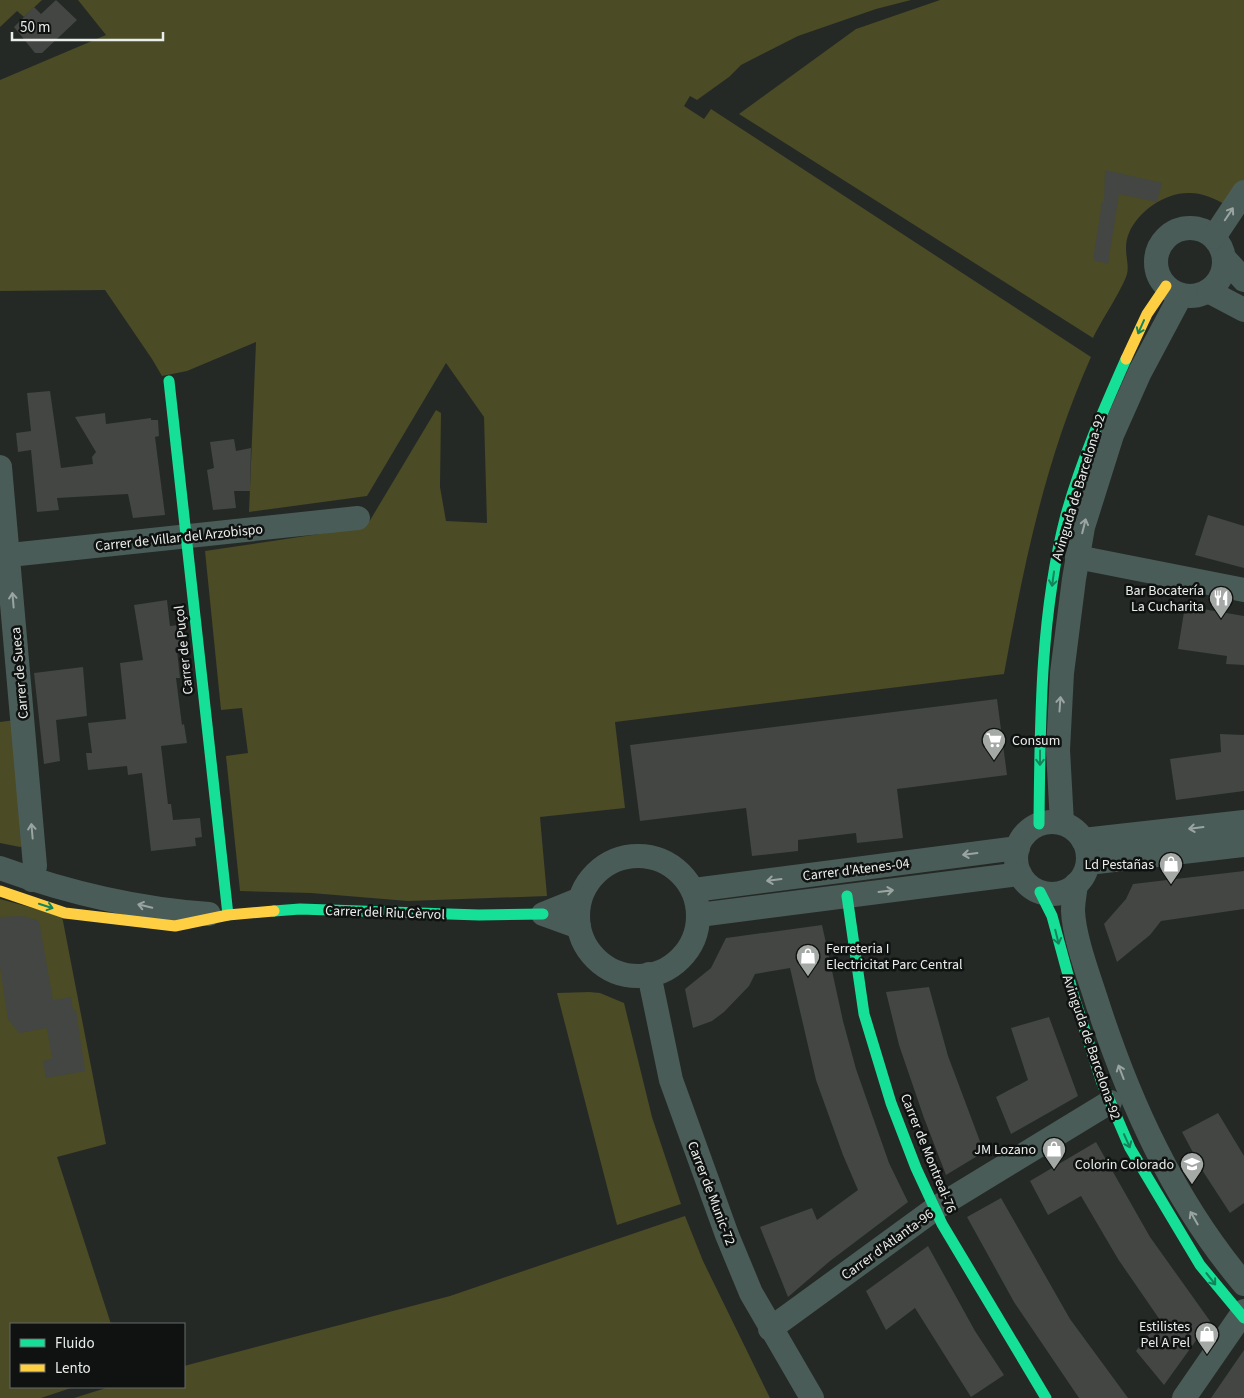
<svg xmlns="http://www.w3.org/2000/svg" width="1244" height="1398" viewBox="0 0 1244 1398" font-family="'Source Sans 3',sans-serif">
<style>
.green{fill:#4b4b25}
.building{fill:#434643}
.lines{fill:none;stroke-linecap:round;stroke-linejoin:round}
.street{stroke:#4a5c58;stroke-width:24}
.fast{stroke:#16e098;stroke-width:11}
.slow{stroke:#ffcf43;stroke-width:11}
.oneway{stroke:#9aa5a2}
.oneway2{stroke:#13835b}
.labels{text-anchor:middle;stroke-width:5;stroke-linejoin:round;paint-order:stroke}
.street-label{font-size:14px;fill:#eaeeeb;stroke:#0f1210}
.poi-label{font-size:14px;fill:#eaeeeb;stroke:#0f1210;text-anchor:end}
</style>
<rect width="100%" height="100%" fill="#242926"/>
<g class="green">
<polygon points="0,0 42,0 24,17 17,11 0,27"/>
<path d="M78 0H911L876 9 798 36 741 65 729 77 697 100 690 96 684 106 704 119 711 109 1091 357C1045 460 1024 564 1004 674L615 722 625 808 540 817 547 896 408 901 311 893 240 891 226 756 248 753 242 708 221 710 205 551 366 527 436 410 441 413 440 487 446 521 487 523 484 417 446 363 367 496 249 512 256 342 187 371 162 376 152 359 105 290 0 291V80L106 35Z"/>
<path d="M940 0H1244V180L1226 205C1215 199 1203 193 1190 193 1166 192 1138 211 1129 233 1122 249 1130 263 1127 274 1122 290 1101 321 1093 338L739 114 856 29Z"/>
<polygon points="15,720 24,845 20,847 0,843 0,722"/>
<polygon points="0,899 62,916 106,1144 57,1157 111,1324 11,1324 11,1387 74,1387 41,1398 0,1398"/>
<polygon points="589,992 600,993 624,1003 652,1117 681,1204 617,1225 557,993"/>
<polygon points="685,1216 703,1261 770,1398 74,1398 109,1387 184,1387 184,1366 450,1296"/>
</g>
<g class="building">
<polygon points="56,0 77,20 42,53 35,53 14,27 34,7 41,14"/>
<polygon points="1105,170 1162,183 1157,202 1119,194 1108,264 1093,260 1102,202 1104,203"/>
<polygon points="50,391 61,468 93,464 92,457 96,452 75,417 105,413 106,424 151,418 151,420 158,420 159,436 155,437 165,515 133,518 128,494 57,498 59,510 37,512 31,450 18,452 16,433 31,431 27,393"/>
<polygon points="234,439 236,451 251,448 250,491 234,491 236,508 213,510 207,470 214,468 210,442"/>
<polygon points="1208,515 1244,526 1244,568 1195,555"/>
<polygon points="167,600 170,626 178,625 181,649 177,650 180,678 176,678 182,725 184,724 187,743 161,746 168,804 171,804 173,820 200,818 202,837 195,838 196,846 151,851 142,773 128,775 127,766 88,770 86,753 92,753 88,723 126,719 120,663 143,660 134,605"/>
<polygon points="1185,606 1244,616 1244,665 1226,664 1227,656 1178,649"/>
<polygon points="83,667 87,716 56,720 60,761 44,764 34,673"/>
<polygon points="997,699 1007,775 897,789 903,838 857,843 856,833 798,840 798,851 752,856 746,808 640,821 630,745"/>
<polygon points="1220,734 1244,735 1244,791 1176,800 1170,759 1221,752"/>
<polygon points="1244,871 1244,909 1161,921 1150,935 1117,962 1104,924 1126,899 1133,884"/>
<polygon points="23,916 39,921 53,1000 71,997 73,1011 76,1010 85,1071 46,1078 43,1061 52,1059 47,1028 19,1033 8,1019 0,967 0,917"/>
<polygon points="822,925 843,1021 856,1069 889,1163 908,1202 830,1261 788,1297 760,1227 812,1208 817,1220 858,1190 843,1155 816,1080 790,968 755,974 749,986 724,1012 712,1021 693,1028 685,989 711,968 726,938"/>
<polygon points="929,987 948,1056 984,1152 946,1175 924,1118 899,1045 886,992"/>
<polygon points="1049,1017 1078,1096 1011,1134 996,1097 1028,1080 1011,1028"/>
<polygon points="1218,1113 1244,1156 1244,1203 1230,1213 1204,1173 1182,1132"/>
<polygon points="1096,1142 1150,1237 1210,1321 1164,1385 1136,1351 1160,1320 1118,1259 1081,1196 1048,1215 1030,1181"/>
<polygon points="1001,1198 1070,1319 1128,1398 1079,1398 1014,1302 967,1217"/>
<polygon points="928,1246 975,1331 1004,1375 971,1397 915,1308 886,1330 866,1291"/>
<polygon points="1244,1350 1244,1398 1211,1398"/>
</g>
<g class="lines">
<g class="street">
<circle cx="1190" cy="262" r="34"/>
<polyline points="1214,237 1244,192"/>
<polyline points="1225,259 1244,280"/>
<polyline points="1208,291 1244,310"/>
<polyline points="0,467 35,866 32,880"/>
<polyline points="0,556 358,518"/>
<polyline points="1077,557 1244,590"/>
<circle cx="1052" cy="858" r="36"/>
<polyline points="1062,823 1058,750 1062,673 1074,579 1083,527 1112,435 1140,372 1181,295"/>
<polyline points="1083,840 1244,822"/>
<circle cx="638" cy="916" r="60"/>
<polyline points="1088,863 1244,845"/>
<path d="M0 868C66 892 138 909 209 914"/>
<path d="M1076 884C1075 893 1073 902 1073 911 1074 937 1088 974 1096 999 1129 1102 1174 1201 1244 1284"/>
<polyline points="694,890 1018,848"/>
<polyline points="699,915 1020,874"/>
<polyline points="579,927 543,914 580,899"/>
<polyline points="649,974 671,1080 727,1235 751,1293 812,1398"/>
<polyline points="770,1329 936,1208 1110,1102"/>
<polyline points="1184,1398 1244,1311"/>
</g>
<g class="fast">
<polyline points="169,381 228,915"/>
<path d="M1039 824C1040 721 1040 615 1066 515 1081 461 1103 411 1126 359"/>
<polyline points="1040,892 1052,916 1074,997 1102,1083 1130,1148 1200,1265 1244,1318"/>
<polyline points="847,896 864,1014 891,1103 916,1168 942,1224 1046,1398"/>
<polyline points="274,911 300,909 479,915 543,914"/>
</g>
<g class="slow">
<polyline points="1126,359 1147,314 1166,286"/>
<polyline points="0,891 65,913 175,926 228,915 274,911"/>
</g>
</g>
<defs><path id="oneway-shaft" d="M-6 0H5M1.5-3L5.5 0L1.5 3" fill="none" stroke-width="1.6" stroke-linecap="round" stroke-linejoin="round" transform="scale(1.25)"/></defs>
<g class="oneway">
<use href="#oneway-shaft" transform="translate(1229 214) rotate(-56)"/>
<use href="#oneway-shaft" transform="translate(1084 526) rotate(-76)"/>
<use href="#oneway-shaft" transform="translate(13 600) rotate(-95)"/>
<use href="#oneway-shaft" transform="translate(1060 704) rotate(-86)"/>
<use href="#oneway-shaft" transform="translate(1196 828) rotate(173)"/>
<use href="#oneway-shaft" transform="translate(32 831) rotate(-95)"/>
<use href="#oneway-shaft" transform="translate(970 854) rotate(173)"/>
<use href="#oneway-shaft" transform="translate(774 880) rotate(173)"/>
<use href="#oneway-shaft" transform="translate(886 891) rotate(-7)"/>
<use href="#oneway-shaft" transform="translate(145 906) rotate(-167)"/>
<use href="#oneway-shaft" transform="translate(1121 1072) rotate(-111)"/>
<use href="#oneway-shaft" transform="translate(1194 1218) rotate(-120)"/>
</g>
<g class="oneway2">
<use href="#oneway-shaft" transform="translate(1141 327) rotate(114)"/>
<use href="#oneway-shaft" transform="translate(1053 579) rotate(98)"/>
<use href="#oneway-shaft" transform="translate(1040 758) rotate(90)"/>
<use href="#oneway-shaft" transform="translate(46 906) rotate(18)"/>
<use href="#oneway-shaft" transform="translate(1057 937) rotate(76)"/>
<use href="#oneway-shaft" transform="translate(1127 1141) rotate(66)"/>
<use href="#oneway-shaft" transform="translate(1211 1279) rotate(52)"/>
</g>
<defs>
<g id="restaurant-pin" transform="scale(1.25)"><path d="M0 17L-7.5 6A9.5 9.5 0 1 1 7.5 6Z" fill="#a5a9a6" stroke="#0f1210"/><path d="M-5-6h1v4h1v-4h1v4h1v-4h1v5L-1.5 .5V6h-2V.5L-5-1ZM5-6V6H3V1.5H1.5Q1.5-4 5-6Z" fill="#fff"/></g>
<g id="supermarket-pin" transform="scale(1.25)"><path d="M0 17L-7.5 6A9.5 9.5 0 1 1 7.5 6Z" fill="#a5a9a6" stroke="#0f1210"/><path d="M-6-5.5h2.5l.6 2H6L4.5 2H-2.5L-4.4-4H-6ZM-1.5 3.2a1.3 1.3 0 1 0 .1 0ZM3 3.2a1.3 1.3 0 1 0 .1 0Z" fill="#fff"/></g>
<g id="shop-pin" transform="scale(1.25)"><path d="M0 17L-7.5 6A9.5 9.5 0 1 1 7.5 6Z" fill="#a5a9a6" stroke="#0f1210"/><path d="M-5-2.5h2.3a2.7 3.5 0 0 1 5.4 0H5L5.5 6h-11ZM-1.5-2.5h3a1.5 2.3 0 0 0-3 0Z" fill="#fff"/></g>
<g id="school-pin" transform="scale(1.25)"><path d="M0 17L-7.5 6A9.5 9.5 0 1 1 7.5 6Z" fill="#a5a9a6" stroke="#0f1210"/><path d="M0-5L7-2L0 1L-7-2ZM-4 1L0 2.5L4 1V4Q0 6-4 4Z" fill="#fff"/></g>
</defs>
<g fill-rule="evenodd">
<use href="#restaurant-pin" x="1221" y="598"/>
<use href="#supermarket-pin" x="994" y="740"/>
<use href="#shop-pin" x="1171" y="864"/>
<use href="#shop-pin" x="808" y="956"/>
<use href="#shop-pin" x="1054" y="1149"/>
<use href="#school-pin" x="1192" y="1164"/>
<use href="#shop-pin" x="1207" y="1334"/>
</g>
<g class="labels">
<g class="street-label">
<text transform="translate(1078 487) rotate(-73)" y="5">Avinguda de Barcelona-92</text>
<text transform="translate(179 537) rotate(-6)" y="5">Carrer de Villar del Arzobispo</text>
<text transform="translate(183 650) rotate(-96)" y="5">Carrer de Puçol</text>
<text transform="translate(19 673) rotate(-95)" y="5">Carrer de Sueca</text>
<text transform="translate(856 869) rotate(-7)" y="5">Carrer d'Atenes-04</text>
<text transform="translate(385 912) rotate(2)" y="5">Carrer del Riu Cèrvol</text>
<text transform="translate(1092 1047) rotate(71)" y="5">Avinguda de Barcelona-92</text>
<text transform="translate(929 1153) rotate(68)" y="5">Carrer de Montreal-76</text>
<text transform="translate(712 1193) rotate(69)" y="5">Carrer de Munic-72</text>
<text transform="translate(887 1244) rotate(-36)" y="5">Carrer d'Atlanta-96</text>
</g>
<g class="poi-label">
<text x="1204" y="595">Bar Bocatería<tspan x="1204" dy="16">La Cucharita</tspan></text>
<text x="1012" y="745" text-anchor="start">Consum</text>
<text x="1154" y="869">Ld Pestañas</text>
<text x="826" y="953" text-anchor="start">Ferreteria I<tspan x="826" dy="16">Electricitat Parc Central</tspan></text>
<text x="1036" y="1154">JM Lozano</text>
<text x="1174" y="1169">Colorin Colorado</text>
<text x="1190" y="1331">Estilistes<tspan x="1190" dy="16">Pel A Pel</tspan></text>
</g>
</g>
<rect x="10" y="1323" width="175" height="65" fill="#0f1210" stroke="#676a68"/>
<rect x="20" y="1339" width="25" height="8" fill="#16e098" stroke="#676a68"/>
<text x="55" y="1348" font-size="15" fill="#eaeeeb">Fluido</text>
<rect x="20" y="1364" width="25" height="8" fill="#ffcf43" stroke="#676a68"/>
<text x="55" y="1373" font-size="15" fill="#eaeeeb">Lento</text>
<path d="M12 32v8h151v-8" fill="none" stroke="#eaeeeb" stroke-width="2.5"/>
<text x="20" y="32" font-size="15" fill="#eaeeeb" stroke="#0f1210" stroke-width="4" paint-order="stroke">50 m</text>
</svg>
